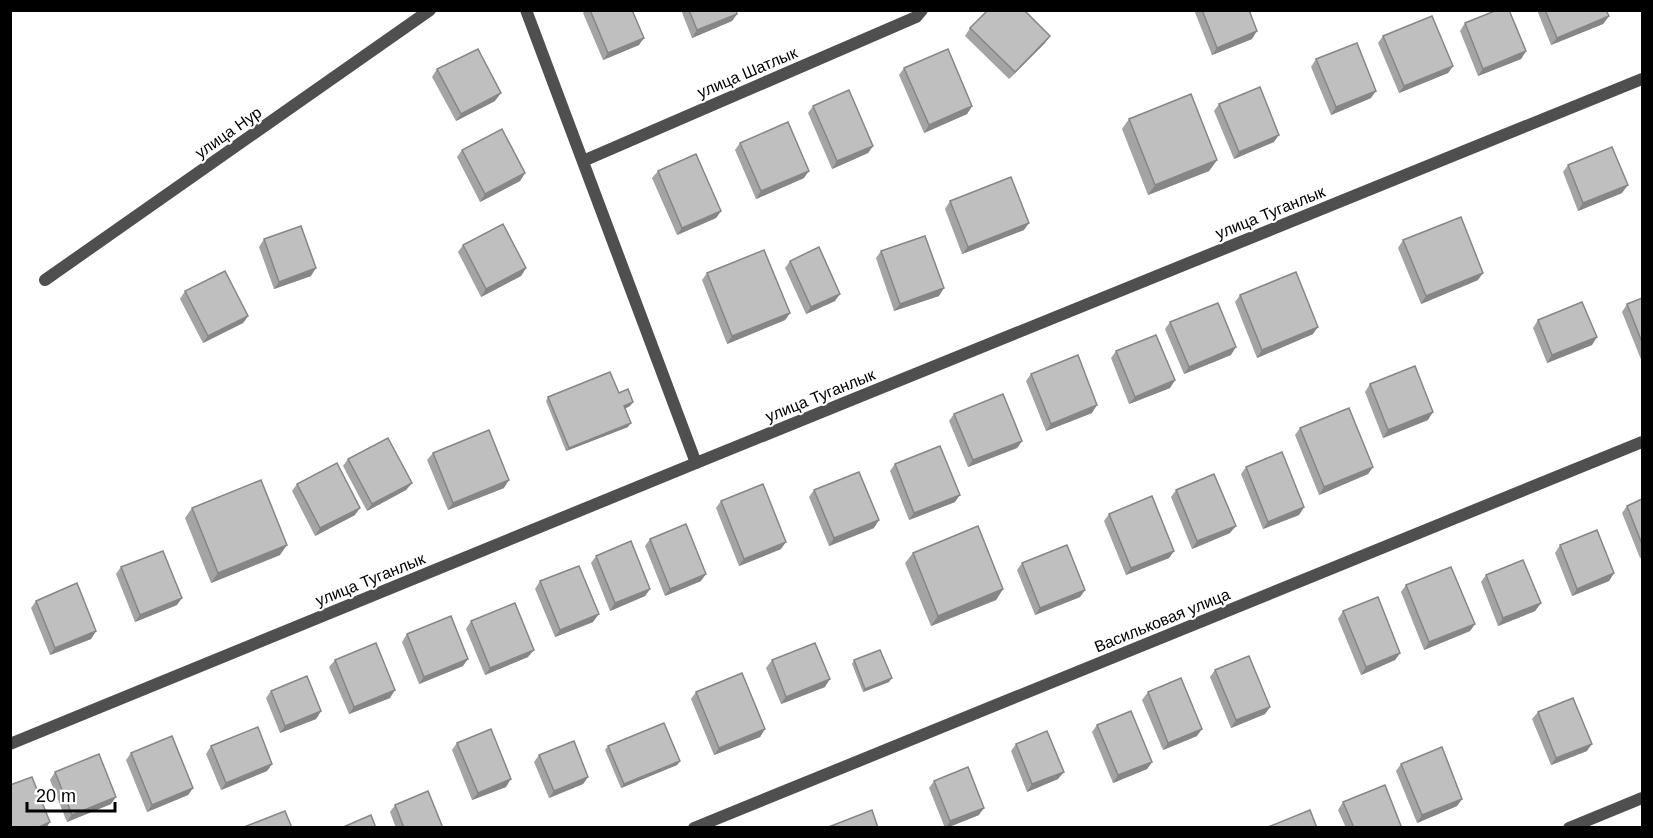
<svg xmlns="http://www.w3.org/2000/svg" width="1653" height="838" viewBox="0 0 1653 838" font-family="Arial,sans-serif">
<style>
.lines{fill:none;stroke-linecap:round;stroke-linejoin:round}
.street{stroke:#4f4f4f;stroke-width:12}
.wall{fill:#a4a4a4}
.shaded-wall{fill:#868686}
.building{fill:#bfbfbf;stroke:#868686;stroke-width:1.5}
.labels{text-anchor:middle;stroke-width:4.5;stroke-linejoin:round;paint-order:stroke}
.street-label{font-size:16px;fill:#000;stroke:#fff}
</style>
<rect width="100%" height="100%" fill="#fff"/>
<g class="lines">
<g class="street">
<polyline points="526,10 696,463"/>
<polyline points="583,161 916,17 922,10"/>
<polyline points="45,280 430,10"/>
<polyline points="10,744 696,463 1642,79"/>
<polyline points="694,828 1642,442"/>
<polyline points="1569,828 1642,798"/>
</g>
</g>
<g class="wall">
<polygon points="585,10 632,10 639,45 603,60 583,13"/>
<polygon points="681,10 736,10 737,14 732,21 692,38"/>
<polygon points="1194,10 1249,10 1252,39 1212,55"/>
<polygon points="1537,10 1606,10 1609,16 1603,24 1551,45"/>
<polygon points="1465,23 1526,51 1521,59 1478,76 1460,31"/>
<polygon points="970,28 1045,43 1009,79 965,36"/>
<polygon points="1383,36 1453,66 1448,73 1399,93 1378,43"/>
<polygon points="1316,59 1371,98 1331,115 1311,67"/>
<polygon points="904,68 972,106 967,114 924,133 899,75"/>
<polygon points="437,69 495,101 456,121 432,77"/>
<polygon points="1219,104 1274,142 1234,159 1214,111"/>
<polygon points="813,106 873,146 868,153 832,169 808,113"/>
<polygon points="1129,119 1217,160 1209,171 1148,195 1122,129"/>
<polygon points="740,143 804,178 756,199 735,150"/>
<polygon points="462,150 525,173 520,181 480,202 457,157"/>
<polygon points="1568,165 1622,193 1578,211 1563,172"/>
<polygon points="658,171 721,211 716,218 677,235 652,178"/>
<polygon points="950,201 1024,230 962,254 945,209"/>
<polygon points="264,239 311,276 274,289 259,247"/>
<polygon points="1403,240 1478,280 1421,304 1398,248"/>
<polygon points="463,245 526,268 521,276 481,297 458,252"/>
<polygon points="881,251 939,296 894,311 876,258"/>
<polygon points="790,261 835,301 806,314 785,268"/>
<polygon points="707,273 790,313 785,320 727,344 702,280"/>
<polygon points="185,291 248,316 243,323 203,343 180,299"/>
<polygon points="1240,295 1313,334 1257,358 1235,302"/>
<polygon points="1642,298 1642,362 1622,312 1627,304"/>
<polygon points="1538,320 1592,345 1547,363 1533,328"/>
<polygon points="1170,322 1231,355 1184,374 1165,329"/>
<polygon points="1116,351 1175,380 1170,388 1129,404 1111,358"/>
<polygon points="1031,374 1092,413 1046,431 1026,381"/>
<polygon points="1370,384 1428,420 1383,438 1365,392"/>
<polygon points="619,393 633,402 630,406 625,409 628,427 566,451 546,401 548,397"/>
<polygon points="954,414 1022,441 1017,448 968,467 949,421"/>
<polygon points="1300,428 1373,467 1368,474 1319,495 1295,435"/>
<polygon points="433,453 504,488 448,510 427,460"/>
<polygon points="348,459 412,483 406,490 367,511 343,466"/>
<polygon points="895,464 955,502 909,520 890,471"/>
<polygon points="1246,467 1304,507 1299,515 1263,529 1241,474"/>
<polygon points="297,484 355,515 315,536 292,491"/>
<polygon points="814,490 874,528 829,546 809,497"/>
<polygon points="1176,490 1230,533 1192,549 1171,497"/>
<polygon points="1642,499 1642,557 1640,558 1622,513 1627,506"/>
<polygon points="721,501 781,549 739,566 716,508"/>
<polygon points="192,508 280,555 211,583 185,518"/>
<polygon points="1109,514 1174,551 1169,558 1126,575 1104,521"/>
<polygon points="650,539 701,581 665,596 645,546"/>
<polygon points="1560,545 1614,573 1609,581 1572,596 1555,553"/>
<polygon points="913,553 1003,589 996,600 931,626 905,563"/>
<polygon points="596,556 650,589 645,596 610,611 591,563"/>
<polygon points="1022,563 1085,590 1080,597 1035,615 1017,570"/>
<polygon points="121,567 177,605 135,622 116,574"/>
<polygon points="1486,575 1541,603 1535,611 1498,626 1481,582"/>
<polygon points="540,581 593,622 555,637 535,589"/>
<polygon points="1406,585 1475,624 1470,631 1424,650 1401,592"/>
<polygon points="36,601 96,631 91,639 50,655 31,608"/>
<polygon points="1343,611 1400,653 1395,660 1361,675 1338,619"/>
<polygon points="471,621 528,657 485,675 466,629"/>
<polygon points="407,634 463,666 419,684 402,642"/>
<polygon points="335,660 390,698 349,714 329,667"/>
<polygon points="772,660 825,687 781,704 766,668"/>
<polygon points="854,660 889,682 863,692 852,664"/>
<polygon points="1215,670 1270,707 1265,714 1231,728 1210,677"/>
<polygon points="271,691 321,711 316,719 280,733 266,698"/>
<polygon points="696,692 765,729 760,737 714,755 691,699"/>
<polygon points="1148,692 1197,736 1163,750 1142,700"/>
<polygon points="1538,712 1587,751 1551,765 1532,719"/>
<polygon points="1097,725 1152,762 1147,769 1113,783 1092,732"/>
<polygon points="457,743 506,787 472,800 452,750"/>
<polygon points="1016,744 1058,779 1027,792 1011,751"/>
<polygon points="211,746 272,764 267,771 221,790 206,754"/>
<polygon points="608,746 680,761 677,765 621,788 605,750"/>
<polygon points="131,753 193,788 188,795 147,812 126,760"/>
<polygon points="539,755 588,777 583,784 549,798 534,762"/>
<polygon points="1401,764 1462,799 1457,806 1417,823 1396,771"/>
<polygon points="55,772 111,804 67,822 50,780"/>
<polygon points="934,781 979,815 947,828 945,828 929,788"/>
<polygon points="1343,802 1401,826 1400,828 1346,828 1338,810"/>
<polygon points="395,805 443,828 396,828 390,812"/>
</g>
<g class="shaded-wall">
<polygon points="737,14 732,21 692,38 697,30"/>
<polygon points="1609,16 1603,24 1551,45 1557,38"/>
<polygon points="1257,31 1252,39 1212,55 1217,48"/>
<polygon points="1050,36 1045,43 1009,79 1015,72"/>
<polygon points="644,38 639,45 603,60 608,53"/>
<polygon points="1526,51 1521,59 1478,76 1483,69"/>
<polygon points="1453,66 1448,73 1399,93 1404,86"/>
<polygon points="1376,91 1371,98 1331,115 1336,107"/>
<polygon points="501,93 495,101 456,121 461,114"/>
<polygon points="972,106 967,114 924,133 929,125"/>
<polygon points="1279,135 1274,142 1234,159 1239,152"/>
<polygon points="873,146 868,153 832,169 837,161"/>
<polygon points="1217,160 1209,171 1148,195 1155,185"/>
<polygon points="809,171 804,178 756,199 761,191"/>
<polygon points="525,173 520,181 480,202 485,194"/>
<polygon points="1628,185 1622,193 1578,211 1583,203"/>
<polygon points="721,211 716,218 677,235 682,228"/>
<polygon points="1029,223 1024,230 962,254 968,247"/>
<polygon points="316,268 311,276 274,289 279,282"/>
<polygon points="526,268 521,276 481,297 486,289"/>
<polygon points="1483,273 1478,280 1421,304 1426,296"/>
<polygon points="944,288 939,296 894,311 900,304"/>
<polygon points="840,294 835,301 806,314 811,307"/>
<polygon points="790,313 785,320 727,344 732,336"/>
<polygon points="248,316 243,323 203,343 208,336"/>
<polygon points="1318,327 1313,334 1257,358 1262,350"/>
<polygon points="1597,337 1592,345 1547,363 1552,355"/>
<polygon points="1236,347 1231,355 1184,374 1189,367"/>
<polygon points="1175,380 1170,388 1129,404 1135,397"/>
<polygon points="633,402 630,406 621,410 624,406"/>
<polygon points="1097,405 1092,413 1046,431 1051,424"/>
<polygon points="1433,412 1428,420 1383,438 1388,430"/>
<polygon points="631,423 628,427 566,451 569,448"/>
<polygon points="1022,441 1017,448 968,467 973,460"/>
<polygon points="1373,467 1368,474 1319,495 1324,487"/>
<polygon points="509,480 504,488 448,510 453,503"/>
<polygon points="412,483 406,490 367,511 372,504"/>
<polygon points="960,495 955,502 909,520 914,513"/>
<polygon points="1304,507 1299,515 1263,529 1268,522"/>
<polygon points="360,508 355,515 315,536 320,528"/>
<polygon points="879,520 874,528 829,546 834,538"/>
<polygon points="1236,526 1230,533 1192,549 1197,541"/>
<polygon points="786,542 781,549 739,566 744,559"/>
<polygon points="287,545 280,555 211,583 218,573"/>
<polygon points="1174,551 1169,558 1126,575 1131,568"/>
<polygon points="1614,573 1609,581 1572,596 1577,589"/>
<polygon points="706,574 701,581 665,596 670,589"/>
<polygon points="650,589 645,596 610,611 615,603"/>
<polygon points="1003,589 996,600 931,626 938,616"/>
<polygon points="1085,590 1080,597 1035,615 1040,608"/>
<polygon points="182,598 177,605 135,622 140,615"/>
<polygon points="1541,603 1535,611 1498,626 1503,618"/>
<polygon points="599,614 593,622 555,637 560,630"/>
<polygon points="1475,624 1470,631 1424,650 1429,642"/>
<polygon points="96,631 91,639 50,655 55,648"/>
<polygon points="534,650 528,657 485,675 490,668"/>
<polygon points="1400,653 1395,660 1361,675 1366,667"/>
<polygon points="468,659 463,666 419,684 424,677"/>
<polygon points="892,678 889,682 863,692 865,689"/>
<polygon points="830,679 825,687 781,704 786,697"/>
<polygon points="395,690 390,698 349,714 354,707"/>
<polygon points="1270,707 1265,714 1231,728 1236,720"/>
<polygon points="321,711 316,719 280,733 285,726"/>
<polygon points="765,729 760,737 714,755 719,748"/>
<polygon points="1202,729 1197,736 1163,750 1168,743"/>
<polygon points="1592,744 1587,751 1551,765 1556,758"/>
<polygon points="680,761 677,765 621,788 624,784"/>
<polygon points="1152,762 1147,769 1113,783 1118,775"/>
<polygon points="272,764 267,771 221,790 226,783"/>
<polygon points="1064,772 1058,779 1027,792 1032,784"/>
<polygon points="588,777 583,784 549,798 554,791"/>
<polygon points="511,779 506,787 472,800 478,793"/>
<polygon points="193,788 188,795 147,812 152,805"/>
<polygon points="116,797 111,804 67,822 72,815"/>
<polygon points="1462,799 1457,806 1417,823 1422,815"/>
<polygon points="984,808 979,815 946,828 950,821"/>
<polygon points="50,822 46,828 37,828"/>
</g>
<g class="building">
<polygon points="590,10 632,10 644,38 608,53"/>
<polygon points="689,10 736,10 737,14 697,30"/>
<polygon points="988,10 1024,10 1050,36 1015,72 970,28"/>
<polygon points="1202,10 1249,10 1257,31 1217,48"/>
<polygon points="1497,10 1509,10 1526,51 1483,69 1465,23"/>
<polygon points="1545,10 1606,10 1609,16 1557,38"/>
<polygon points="1432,16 1453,66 1404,86 1383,36"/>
<polygon points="1357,43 1376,91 1336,107 1316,59"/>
<polygon points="478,49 501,93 461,114 437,69"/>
<polygon points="948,49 972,106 929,125 904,68"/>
<polygon points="1260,87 1279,135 1239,152 1219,104"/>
<polygon points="849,90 873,146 837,161 813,106"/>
<polygon points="1191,94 1217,160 1155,185 1129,119"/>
<polygon points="788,122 809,171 761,191 740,143"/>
<polygon points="502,129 525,173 485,194 462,150"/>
<polygon points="1612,147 1628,185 1583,203 1568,165"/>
<polygon points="696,154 721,211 682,228 658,171"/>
<polygon points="1011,177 1029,223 968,247 950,201"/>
<polygon points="1461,217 1483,273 1426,296 1403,240"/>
<polygon points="503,224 526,268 486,289 463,245"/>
<polygon points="301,226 316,268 279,282 264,239"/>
<polygon points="925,236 944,288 900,304 881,251"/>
<polygon points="819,247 840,294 811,307 790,261"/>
<polygon points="764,250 790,313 732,336 707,273"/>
<polygon points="225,271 248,316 208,336 185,291"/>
<polygon points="1296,272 1318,327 1262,350 1240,295"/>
<polygon points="1642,298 1642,342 1627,304"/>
<polygon points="1582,302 1597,337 1552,355 1538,320"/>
<polygon points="1218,303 1236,347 1189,367 1170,322"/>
<polygon points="1156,335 1175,380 1135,397 1116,351"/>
<polygon points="1078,355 1097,405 1051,424 1031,374"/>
<polygon points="1415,366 1433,412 1388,430 1370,384"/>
<polygon points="610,372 619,393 628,389 633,402 624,406 631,423 569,448 548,397"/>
<polygon points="1003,394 1022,441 973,460 954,414"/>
<polygon points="1349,408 1373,467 1324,487 1300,428"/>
<polygon points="489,430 509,480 453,503 433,453"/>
<polygon points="388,438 412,483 372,504 348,459"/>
<polygon points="940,446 960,495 914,513 895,464"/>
<polygon points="1282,452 1304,507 1268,522 1246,467"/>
<polygon points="337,463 360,508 320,528 297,484"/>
<polygon points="859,472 879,520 834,538 814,490"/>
<polygon points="1214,474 1236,526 1197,541 1176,490"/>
<polygon points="261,480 287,545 218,573 192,508"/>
<polygon points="763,484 786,542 744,559 721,501"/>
<polygon points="1152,496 1174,551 1131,568 1109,514"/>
<polygon points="1642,499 1642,544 1627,506"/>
<polygon points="686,524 706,574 670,589 650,539"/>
<polygon points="978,526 1003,589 938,616 913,553"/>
<polygon points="1597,530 1614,573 1577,589 1560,545"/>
<polygon points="631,541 650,589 615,603 596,556"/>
<polygon points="1067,545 1085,590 1040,608 1022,563"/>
<polygon points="163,551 182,598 140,615 121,567"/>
<polygon points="1523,560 1541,603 1503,618 1486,575"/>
<polygon points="579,566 599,614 560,630 540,581"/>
<polygon points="1451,567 1475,624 1429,642 1406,585"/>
<polygon points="77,583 96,631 55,648 36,601"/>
<polygon points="1378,597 1400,653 1366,667 1343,611"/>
<polygon points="515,603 534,650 490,668 471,621"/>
<polygon points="451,616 468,659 424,677 407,634"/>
<polygon points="376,643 395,690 354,707 335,660"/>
<polygon points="815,643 830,679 786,697 772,660"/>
<polygon points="880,650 892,678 865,689 854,660"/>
<polygon points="1249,656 1270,707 1236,720 1215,670"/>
<polygon points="742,673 765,729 719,748 696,692"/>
<polygon points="307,676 321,711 285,726 271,691"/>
<polygon points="1181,678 1202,729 1168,743 1148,692"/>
<polygon points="1573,698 1592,744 1556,758 1538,712"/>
<polygon points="1131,711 1152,762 1118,775 1097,725"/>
<polygon points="664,723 680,761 624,784 608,746"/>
<polygon points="258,727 272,764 226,783 211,746"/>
<polygon points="491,729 511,779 478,793 457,743"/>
<polygon points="1047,731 1064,772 1032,784 1016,744"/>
<polygon points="172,736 193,788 152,805 131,753"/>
<polygon points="574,741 588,777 554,791 539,755"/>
<polygon points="1442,747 1462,799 1422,815 1401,764"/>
<polygon points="99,754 116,797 72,815 55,772"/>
<polygon points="968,767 984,808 950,821 934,781"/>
<polygon points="32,777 50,822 37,828 10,828 10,785"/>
<polygon points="1385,785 1401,826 1398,828 1354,828 1343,802"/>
<polygon points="428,791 443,828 404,828 395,805"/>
<polygon points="872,810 878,828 826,828"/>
<polygon points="1310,810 1317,828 1268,828 1268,827"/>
<polygon points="285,811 292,828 244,828 244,827"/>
<polygon points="371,815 376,828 341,828"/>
</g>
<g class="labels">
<g class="street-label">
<text transform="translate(747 72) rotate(-23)" y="6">улица Шатлык</text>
<text transform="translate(228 132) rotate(-35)" y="6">улица Нур</text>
<text transform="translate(1270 212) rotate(-22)" y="6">улица Туганлык</text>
<text transform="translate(820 395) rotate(-22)" y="6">улица Туганлык</text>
<text transform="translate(370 579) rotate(-22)" y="6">улица Туганлык</text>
<text transform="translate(1162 620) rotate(-22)" y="6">Васильковая улица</text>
</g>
</g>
<rect width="1653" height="838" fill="none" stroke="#000000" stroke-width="24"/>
<path d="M27 802v9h88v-9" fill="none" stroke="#000000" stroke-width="3"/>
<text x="36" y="802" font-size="18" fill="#000000" stroke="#ffffff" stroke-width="4.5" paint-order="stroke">20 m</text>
</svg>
